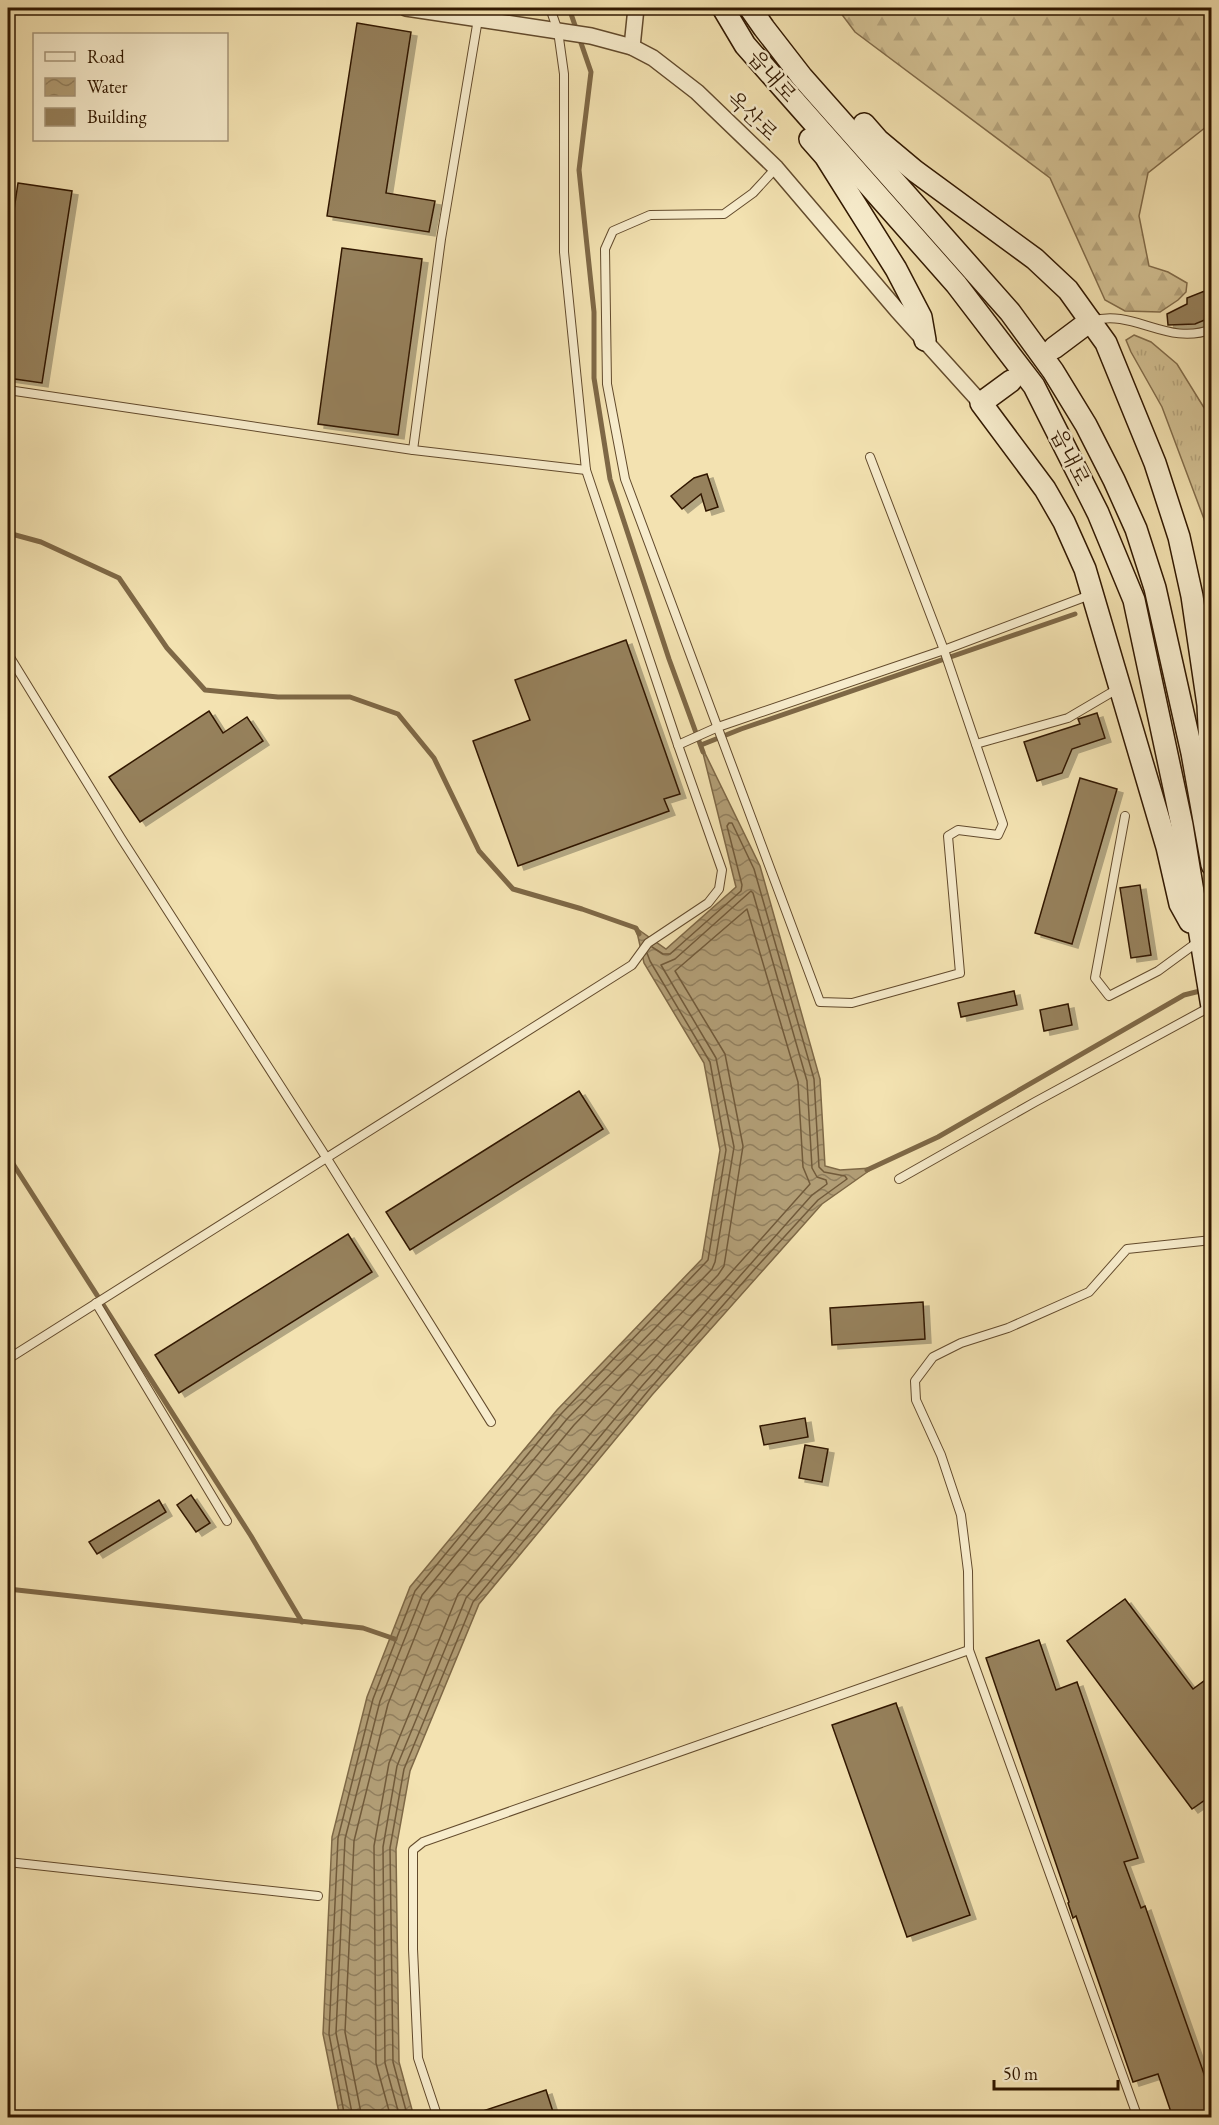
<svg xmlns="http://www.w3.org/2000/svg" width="1219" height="2125" viewBox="0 0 1219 2125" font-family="'EB Garamond','Noto Serif KR',serif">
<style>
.grass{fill:url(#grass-tufts);stroke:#826c4a;stroke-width:1.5}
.forest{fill:url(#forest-firs);stroke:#826c4a;stroke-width:1.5}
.water{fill:url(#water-waves);stroke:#7e6846;stroke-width:1.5}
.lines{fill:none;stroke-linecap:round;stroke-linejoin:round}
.shore{stroke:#715a3a;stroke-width:1.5}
.stream{stroke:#7e6846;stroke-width:5}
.building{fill:#96815c;stroke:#311800;stroke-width:1.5;filter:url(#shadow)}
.lane-casing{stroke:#624a2c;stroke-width:10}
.street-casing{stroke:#624a2c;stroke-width:18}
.secondary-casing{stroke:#311800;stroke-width:24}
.lane{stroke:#f7eccc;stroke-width:8}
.street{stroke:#f7eccc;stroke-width:15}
.secondary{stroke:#f7eccc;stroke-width:21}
.labels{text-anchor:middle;stroke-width:5;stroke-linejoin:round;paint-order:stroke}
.street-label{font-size:21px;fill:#311800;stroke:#f7eccc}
</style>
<defs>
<pattern id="grass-tufts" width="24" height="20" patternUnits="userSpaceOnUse" patternTransform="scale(1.5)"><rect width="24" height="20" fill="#d2c093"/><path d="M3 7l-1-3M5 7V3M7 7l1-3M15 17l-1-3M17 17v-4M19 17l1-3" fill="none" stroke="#b5a47d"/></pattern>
<pattern id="forest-firs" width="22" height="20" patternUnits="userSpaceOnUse" patternTransform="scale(1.5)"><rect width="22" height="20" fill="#d2c093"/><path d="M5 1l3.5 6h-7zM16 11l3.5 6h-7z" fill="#b5a47d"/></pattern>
<pattern id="water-waves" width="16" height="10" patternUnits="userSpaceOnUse" patternTransform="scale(1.5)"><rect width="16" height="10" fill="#b19d75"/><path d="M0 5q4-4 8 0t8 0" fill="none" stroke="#917f5e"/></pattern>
<filter id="shadow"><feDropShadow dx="6" dy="4" stdDeviation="0" flood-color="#0004"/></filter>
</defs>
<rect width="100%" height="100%" fill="#f3e2b1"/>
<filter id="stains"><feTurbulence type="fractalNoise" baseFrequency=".00333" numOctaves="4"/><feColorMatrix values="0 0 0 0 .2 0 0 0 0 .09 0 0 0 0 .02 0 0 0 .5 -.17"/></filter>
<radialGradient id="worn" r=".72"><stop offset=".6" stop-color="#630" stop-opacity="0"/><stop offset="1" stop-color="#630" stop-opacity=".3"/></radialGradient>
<polygon class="grass" points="1134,335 1151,342 1177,364 1211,419 1211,529 1207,527 1162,407 1131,352 1126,340"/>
<polygon class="forest" points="837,8 1211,8 1211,123 1148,173 1139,216 1149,266 1168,272 1187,283 1186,292 1178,300 1160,312 1125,311 1105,300 1050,178 855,32"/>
<polygon class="water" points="701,745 760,866 820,1079 825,1166 840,1170 873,1168 822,1204 652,1395 479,1604 410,1771 396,1849 399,2062 414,2117 340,2118 323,2034 332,1837 367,1697 410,1587 557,1410 702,1259 720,1150 704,1063 644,963 636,928 666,949 736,887"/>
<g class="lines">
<g class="shore">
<polyline points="345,2118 329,2034 338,1838 373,1699 415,1591 561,1414 708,1260 726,1150 710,1062 650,961 647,953"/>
<polyline points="353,2118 336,2033 345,1839 380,1701 422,1595 567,1419 712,1269 715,1262 734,1147 716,1058 661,965 675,959 751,891 753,893 807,1081 812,1168 817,1177 826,1180 827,1184 812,1195 642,1386 466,1598 397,1766 383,1847 385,2063 400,2118"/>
<polyline points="362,2118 345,2032 354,1841 388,1704 430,1599 574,1425 718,1275 724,1266 743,1146 725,1054 675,971 747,909 798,1082 803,1167 810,1184 635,1380 458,1594 389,1763 374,1846 376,2063 391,2118"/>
<polyline points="408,2118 393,2062 390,1848 404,1769 473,1602 648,1391 753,1271 818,1200 847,1179 845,1176 824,1172 819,1167 814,1079 754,869 732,823 729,823 727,826 742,885 741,891 670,954 663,954 652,947"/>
</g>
<g class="stream">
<polyline points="569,8 591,72 579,170 594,312 594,378 610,479 669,659 703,752"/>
<polyline points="8,533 41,542 119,578 167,648 205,690 278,697 350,697 398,714 434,758 479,851 513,889 582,909 636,928 639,934"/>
<polyline points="1209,593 1212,594"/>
<polyline points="701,745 741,729 1075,614"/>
<polyline points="8,1156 251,1536 302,1622"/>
<polyline points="867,1170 938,1137 1184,995 1204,990"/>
<polyline points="8,1589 363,1628 395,1639"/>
</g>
</g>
<g class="building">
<polygon points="357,23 411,32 386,193 435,201 429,232 327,216"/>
<polygon points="18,183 72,191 42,383 8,378 8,250"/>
<polygon points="342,248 422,259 398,435 318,424"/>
<polygon points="1212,288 1212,317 1195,324 1168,325 1167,314 1187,304 1187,298"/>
<polygon points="707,474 718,507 706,511 701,494 682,509 671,496 694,478"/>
<polygon points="626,640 680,794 664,799 669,811 518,866 473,741 530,720 515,680"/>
<polygon points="209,711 223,733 247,717 263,741 140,822 109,777"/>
<polygon points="1097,713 1105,738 1072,749 1062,773 1037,781 1024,742 1080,724 1078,719"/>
<polygon points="1080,778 1117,789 1072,944 1035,933"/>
<polygon points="1140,885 1151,955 1131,958 1120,888"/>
<polygon points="1014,991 1017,1005 961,1017 958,1003"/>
<polygon points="1068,1004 1072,1025 1044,1031 1040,1010"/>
<polygon points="579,1091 603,1129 410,1250 386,1212"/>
<polygon points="348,1234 372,1272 179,1393 155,1355"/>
<polygon points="923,1302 925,1339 832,1345 830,1308"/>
<polygon points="805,1418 808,1437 764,1445 760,1426"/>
<polygon points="805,1445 828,1449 822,1482 799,1478"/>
<polygon points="191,1495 210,1523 196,1532 177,1505"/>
<polygon points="159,1500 166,1512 97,1554 89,1542"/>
<polygon points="1125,1599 1193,1689 1212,1675 1212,1795 1192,1809 1067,1641"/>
<polygon points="1039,1640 1056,1690 1077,1682 1138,1858 1124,1862 1141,1908 1145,1906 1202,2068 1210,2092 1207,2093 1212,2107 1212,2116 1206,2118 1173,2118 1158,2074 1133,2082 1076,1916 1073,1918 1068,1903 1069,1902 986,1658"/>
<polygon points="896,1703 970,1915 907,1937 832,1725"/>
<polygon points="546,2090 555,2118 472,2118 471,2115"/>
</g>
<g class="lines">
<g class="lane-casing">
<g id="lane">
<polyline points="776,168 753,193 724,214 650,215 613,231 605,249 607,384 625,479 820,1002 852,1003 960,973 948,836 958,830 998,835 1003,824 944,650 870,457"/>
<path d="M1092 321C1133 308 1168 347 1212 329"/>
<polyline points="8,390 413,450 586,470"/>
<polyline points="413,450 441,239 478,19"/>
<polyline points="8,654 121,838 326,1157 491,1422"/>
<polyline points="976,744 1068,718 1119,688"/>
<polyline points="678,745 718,727 944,650 1090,595"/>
<polyline points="1125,816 1095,978 1109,996 1158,971 1199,941"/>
<polyline points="899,1179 1035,1102 1210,1007"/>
<polyline points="96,1303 227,1521"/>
<polyline points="8,1359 632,965 648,943 708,903 719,889 722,870 678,745 586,470 564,252 564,74 558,31 550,8"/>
<polyline points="8,1862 318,1896"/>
<polyline points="438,2118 418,2058 413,1949 413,1850 423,1842 969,1650"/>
<polyline points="1138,2118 969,1650 968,1571 961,1515 941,1455 916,1400 915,1381 933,1357 961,1343 1008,1328 1089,1292 1127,1249 1212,1240"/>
</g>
</g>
<g class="street-casing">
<g id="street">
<polyline points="406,8 591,36 632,47 653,58 697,92 776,168 897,310 981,403"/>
<polyline points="632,47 636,8"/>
</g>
</g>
<g class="secondary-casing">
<g id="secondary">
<polyline points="723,8 745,45 956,284 1034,386 1098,513 1134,600 1182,825 1212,1007"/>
<polyline points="750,8 764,28 802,77 1010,312 1053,371 1086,425 1114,480 1136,529 1155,588 1192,753 1212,865"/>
<polyline points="864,124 878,140 915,171 1035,259 1068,290 1106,343 1155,463 1179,537 1192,596 1208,705 1212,789"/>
<polyline points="810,139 825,156 896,269 921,317 925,340"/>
<polyline points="1054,348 1090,321"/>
<polyline points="1011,381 981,403 1045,489 1064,522 1085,569 1167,847 1180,904 1190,922"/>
</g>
</g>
<use href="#lane" class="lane"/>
<use href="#street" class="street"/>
<use href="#secondary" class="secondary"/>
</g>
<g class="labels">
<g class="street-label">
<text transform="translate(772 76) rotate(49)" y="7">읍내로</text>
<text transform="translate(752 116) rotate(44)" y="7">옥산로</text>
<text transform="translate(1070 457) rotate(63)" y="7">읍내로</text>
</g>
</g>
<rect width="1219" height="2125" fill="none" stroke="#f3e2b1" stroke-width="30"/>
<rect x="9" y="9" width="1201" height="2107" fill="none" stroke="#311800" stroke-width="3"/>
<rect x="15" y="15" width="1189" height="2095" fill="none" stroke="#311800" stroke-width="1.5"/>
<rect x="33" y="33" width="195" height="108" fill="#f7eccc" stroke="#a8977a" stroke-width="1.5"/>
<rect x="45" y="52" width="30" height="9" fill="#f7eccc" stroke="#a8977a" stroke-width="1.5"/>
<text x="87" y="63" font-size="18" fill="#311800">Road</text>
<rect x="45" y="78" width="30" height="18" fill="url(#water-waves)" stroke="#a8977a" stroke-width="1.5"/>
<text x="87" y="93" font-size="18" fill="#311800">Water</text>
<rect x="45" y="108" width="30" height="18" fill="#96815c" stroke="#a8977a" stroke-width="1.5"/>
<text x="87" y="123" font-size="18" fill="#311800">Building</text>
<path d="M994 2080v9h124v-9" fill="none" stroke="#311800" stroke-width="3"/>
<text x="1003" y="2080" font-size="18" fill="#311800" stroke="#f7eccc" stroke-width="4.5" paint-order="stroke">50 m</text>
<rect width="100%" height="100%" filter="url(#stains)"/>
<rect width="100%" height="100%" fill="url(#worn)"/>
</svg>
